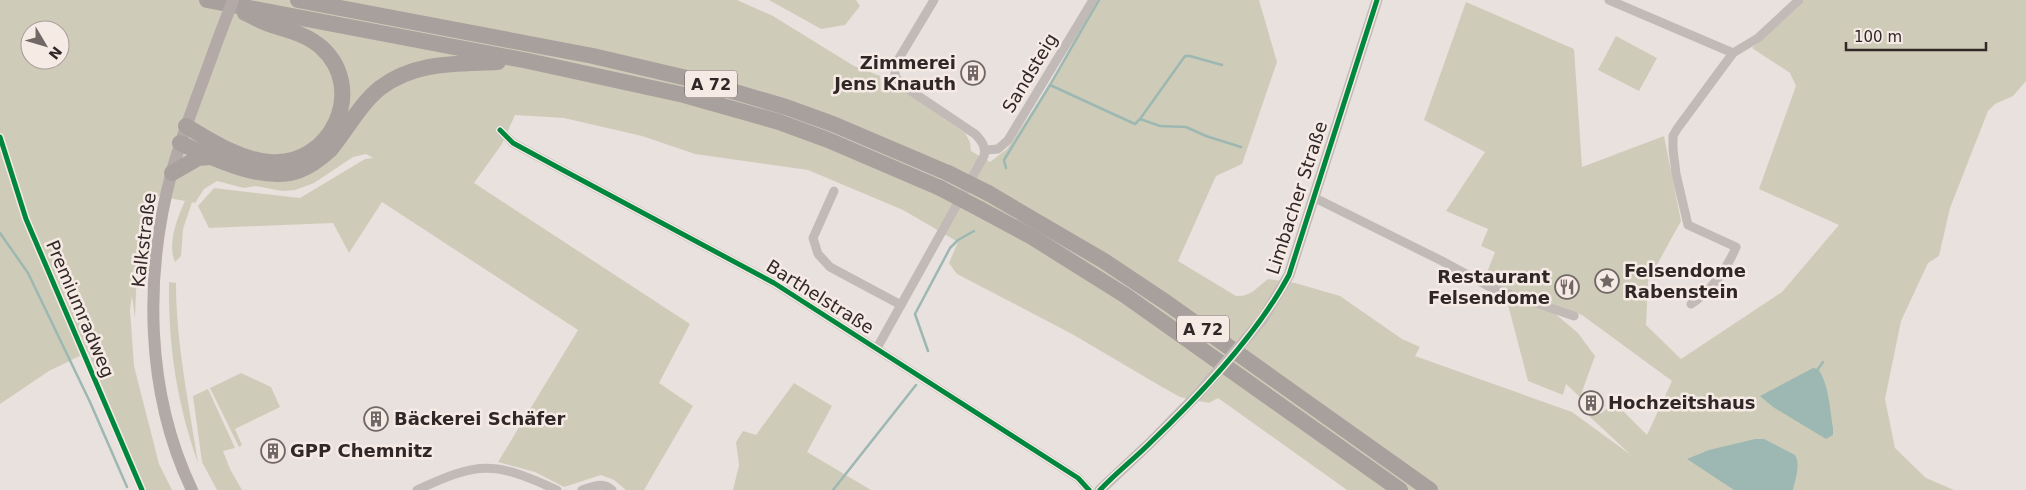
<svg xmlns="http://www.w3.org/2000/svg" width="2026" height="490" viewBox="0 0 2026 490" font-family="'DejaVu Sans',sans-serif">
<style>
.green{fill:#ceccb9;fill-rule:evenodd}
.water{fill:#9db8b2}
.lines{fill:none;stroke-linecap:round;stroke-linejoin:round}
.stream{stroke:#9db8b2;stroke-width:2.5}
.minor{stroke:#c2bab7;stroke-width:9}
.tertiary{stroke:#c2bab7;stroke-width:11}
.secondary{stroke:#b3aaa8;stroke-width:12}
.motorway{stroke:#a8a09d;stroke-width:16}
.tertiary-bridge{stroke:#c2bab7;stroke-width:11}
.secondary-bridge{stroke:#b3aaa8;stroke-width:12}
.motorway-bridge{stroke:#a8a09d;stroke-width:16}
.cycleway-casing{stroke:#f6eae5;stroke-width:8}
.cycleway{stroke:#00873e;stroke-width:5}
.labels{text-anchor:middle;stroke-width:5;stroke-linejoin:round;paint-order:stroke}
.shield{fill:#f6eae5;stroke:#6c625f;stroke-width:1}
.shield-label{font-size:16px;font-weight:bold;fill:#312726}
.poi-label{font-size:18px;font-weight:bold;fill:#312726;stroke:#f6eae5;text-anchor:start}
.street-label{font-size:18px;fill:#312726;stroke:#f6eae5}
</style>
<rect width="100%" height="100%" fill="#e9e1de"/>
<g class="green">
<path d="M0 0H737L773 16 854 66 880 76 881 92 894 86 901 89 965 133 970 142 971 151 990 162 1007 149 1050 85 1095 0H1259L1277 62 1242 164 1216 176 1178 261 1236 296C1251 297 1257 287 1268 279L1295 283 1340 296 1402 339 1420 347 1415 356 1572 412 1631 455 1589 416 1602 413 1614 402 1647 435 1672 381 1582 315 1484 280 1495 252 1481 246 1488 229 1446 211 1485 152 1424 120 1466 2 1574 49 1582 167 1664 136 1681 221 1648 281 1646 325 1681 359 1782 292 1839 225 1759 189 1796 86 1790 73 1752 48 1804 0H2026V81L2013 96 1995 104 1988 111 1950 208 1939 256 1928 263 1901 321 1885 399 1895 448 1926 478 1954 490H1347L1218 398 1209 403 1180 397 1162 387 1072 334 957 274 949 263 958 242 903 210 808 170 695 154 642 136 564 118 515 115 502 144 474 183 690 324 659 383 693 406 644 490H626L614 480 601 475 564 487 535 472 498 462 578 330 382 202 349 253 333 223 209 228 198 206 214 188 300 198 365 159 373 158 366 154 353 157 314 183 295 190 282 191 256 186 244 188 217 181 204 189 195 203 192 202 183 229 181 256 175 262C167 245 177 218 185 201L147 194 141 221 144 224 136 291 135 318 132 296 130 309 134 366 159 464 172 490H145L88 352 49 371 0 404ZM30 30H60V60H30Z"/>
<polygon points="769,0 856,0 860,6 845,25 821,29"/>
<polygon points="1616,36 1657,58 1639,91 1598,70"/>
<path d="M169 282 176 283C176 343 189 404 198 463 177 403 168 346 169 282Z"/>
<polygon points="1506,297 1553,312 1578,333 1595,356 1580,397 1566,384 1563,395 1528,381"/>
<polygon points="241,373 271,387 280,407 235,429 242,445 239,447 210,388"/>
<polygon points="794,383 832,406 807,452 871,490 733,490 739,465 736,442 743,431 756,435"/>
<polygon points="208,389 235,448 223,451 230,469 242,490 217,490 202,462 193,396"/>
</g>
<g class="water">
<path d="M1813 368 1818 369C1829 384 1830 410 1833 428V435L1826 439 1773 407 1760 396Z"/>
<path d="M1755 439H1764L1795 455C1801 464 1795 480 1793 490H1734L1687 459 1709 450Z"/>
</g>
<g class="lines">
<g class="stream">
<polyline points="1050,85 1135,124 1140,119 1185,56 1190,56 1222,65"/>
<polyline points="1140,119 1160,126 1186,127 1206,136 1241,147"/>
<polyline points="1006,168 1004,160 1050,85 1099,0"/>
<polyline points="0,233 28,273 90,402 127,487"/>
<polyline points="928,351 915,314 950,248 958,240 974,231"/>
<polyline points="1818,369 1823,362"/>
<polyline points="833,490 916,385"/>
</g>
<g class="minor">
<polyline points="1609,0 1733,53"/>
<polyline points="500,130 513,143 559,168 774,283 1078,478 1089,490"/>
<polyline points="985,150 998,149 1008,140 1093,0"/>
<polyline points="834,191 813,238 818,254 830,267 901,305"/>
<polyline points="1313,197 1442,261 1490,287 1574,316"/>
<path d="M1691 304C1711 291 1727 269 1736 247L1688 225 1676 174 1673 149V136L1677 129 1733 53 1758 38 1799 0"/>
<path d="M877 348 984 156C986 147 982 141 975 134L902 85 895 76V65L934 0"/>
<path d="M417 490C479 461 494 461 557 490"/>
<path d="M582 490C593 487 603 481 612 490"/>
</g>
<g class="tertiary">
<polyline points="1262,320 1289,275 1377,0"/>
<polyline points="1100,490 1150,443 1199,393"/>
</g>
<path class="secondary" d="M192 490C145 392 144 274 172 171 184 127 202 85 217 42"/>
<g class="motorway">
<polyline points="207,0 528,61 684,95 779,122 828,140 940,188"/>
<polyline points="298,0 593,56 691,79 786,107 833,124 948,173"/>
<path d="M186 126C211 141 240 160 270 162 331 167 368 89 321 47 305 33 285 30 266 23 259 20 252 16 245 13"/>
<path d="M180 143C212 158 265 184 300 170 311 166 321 158 330 150 346 131 360 104 380 88 415 61 457 64 498 62"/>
<polyline points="172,173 198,158 211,157"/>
<polyline points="988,193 1104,261 1167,303 1430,490"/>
<polyline points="980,209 1032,237 1126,296 1400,490"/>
</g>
<polyline class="tertiary-bridge" points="1199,393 1262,320"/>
<polyline class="secondary-bridge" points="217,42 233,0"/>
<g class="motorway-bridge">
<polyline points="948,173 988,193"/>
<polyline points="940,188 980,209"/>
</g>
<g class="cycleway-casing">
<g id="cycleway">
<polyline points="500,130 513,143 559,168 774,283 1078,478 1089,490"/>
<polyline points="0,137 26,219 142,490"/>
<path d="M1100 490C1116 473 1134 459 1150 443 1200 395 1257 335 1289 275L1377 0"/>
</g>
</g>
<use href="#cycleway" class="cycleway"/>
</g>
<defs>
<g id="building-ring" transform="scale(1.25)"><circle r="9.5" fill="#f6eae5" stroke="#716866" stroke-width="1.5"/><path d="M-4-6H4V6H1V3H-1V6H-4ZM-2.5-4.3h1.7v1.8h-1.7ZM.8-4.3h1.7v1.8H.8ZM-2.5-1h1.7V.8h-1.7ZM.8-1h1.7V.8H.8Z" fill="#716866"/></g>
<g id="sight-ring" transform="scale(1.25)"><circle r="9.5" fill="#f6eae5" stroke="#716866" stroke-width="1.5"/><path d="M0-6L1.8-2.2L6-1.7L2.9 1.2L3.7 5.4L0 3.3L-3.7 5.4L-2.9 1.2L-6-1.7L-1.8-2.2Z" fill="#716866"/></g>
<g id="restaurant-ring" transform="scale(1.25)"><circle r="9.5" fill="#f6eae5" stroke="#716866" stroke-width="1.5"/><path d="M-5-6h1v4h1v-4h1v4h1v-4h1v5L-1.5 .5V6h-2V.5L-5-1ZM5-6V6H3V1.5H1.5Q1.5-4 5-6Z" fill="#716866"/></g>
</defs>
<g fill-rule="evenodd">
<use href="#building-ring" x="973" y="73"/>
<use href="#sight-ring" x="1607" y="281"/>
<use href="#restaurant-ring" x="1567" y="287"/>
<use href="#building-ring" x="1591" y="403"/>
<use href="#building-ring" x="376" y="419"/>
<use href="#building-ring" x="273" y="451"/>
</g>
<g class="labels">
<g class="shield">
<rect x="685" y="70.5" width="52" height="27" rx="4"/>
<rect x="1177" y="315.5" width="52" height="27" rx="4"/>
</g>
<g class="shield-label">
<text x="711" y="90">A 72</text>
<text x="1203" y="335">A 72</text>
</g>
<g class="poi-label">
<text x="956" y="69" text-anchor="end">Zimmerei<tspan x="956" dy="21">Jens Knauth</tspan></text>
<text x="1624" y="277">Felsendome<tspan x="1624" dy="21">Rabenstein</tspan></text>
<text x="1550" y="283" text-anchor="end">Restaurant<tspan x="1550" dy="21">Felsendome</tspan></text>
<text x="1608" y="409">Hochzeitshaus</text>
<text x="394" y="425">Bäckerei Schäfer</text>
<text x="290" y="457">GPP Chemnitz</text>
</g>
<g class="street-label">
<text transform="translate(1030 73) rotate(-59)" y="6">Sandsteig</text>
<text transform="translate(1297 198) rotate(-72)" y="6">Limbacher Straße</text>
<text transform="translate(144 240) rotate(-83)" y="6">Kalkstraße</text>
<text transform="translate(820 297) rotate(32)" y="6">Barthelstraße</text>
<text transform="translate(80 309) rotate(67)" y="6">Premiumradweg</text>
</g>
</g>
<g transform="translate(45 45) rotate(128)"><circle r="24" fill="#f6eae5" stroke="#a79c99"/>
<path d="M0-4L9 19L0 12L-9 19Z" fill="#716866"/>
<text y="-8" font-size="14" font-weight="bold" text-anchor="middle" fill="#312726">N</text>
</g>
<path d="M1846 42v8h140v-8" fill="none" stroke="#312726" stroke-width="2.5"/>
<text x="1854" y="42" font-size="15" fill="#312726" stroke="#f6eae5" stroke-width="4" paint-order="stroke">100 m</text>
</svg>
